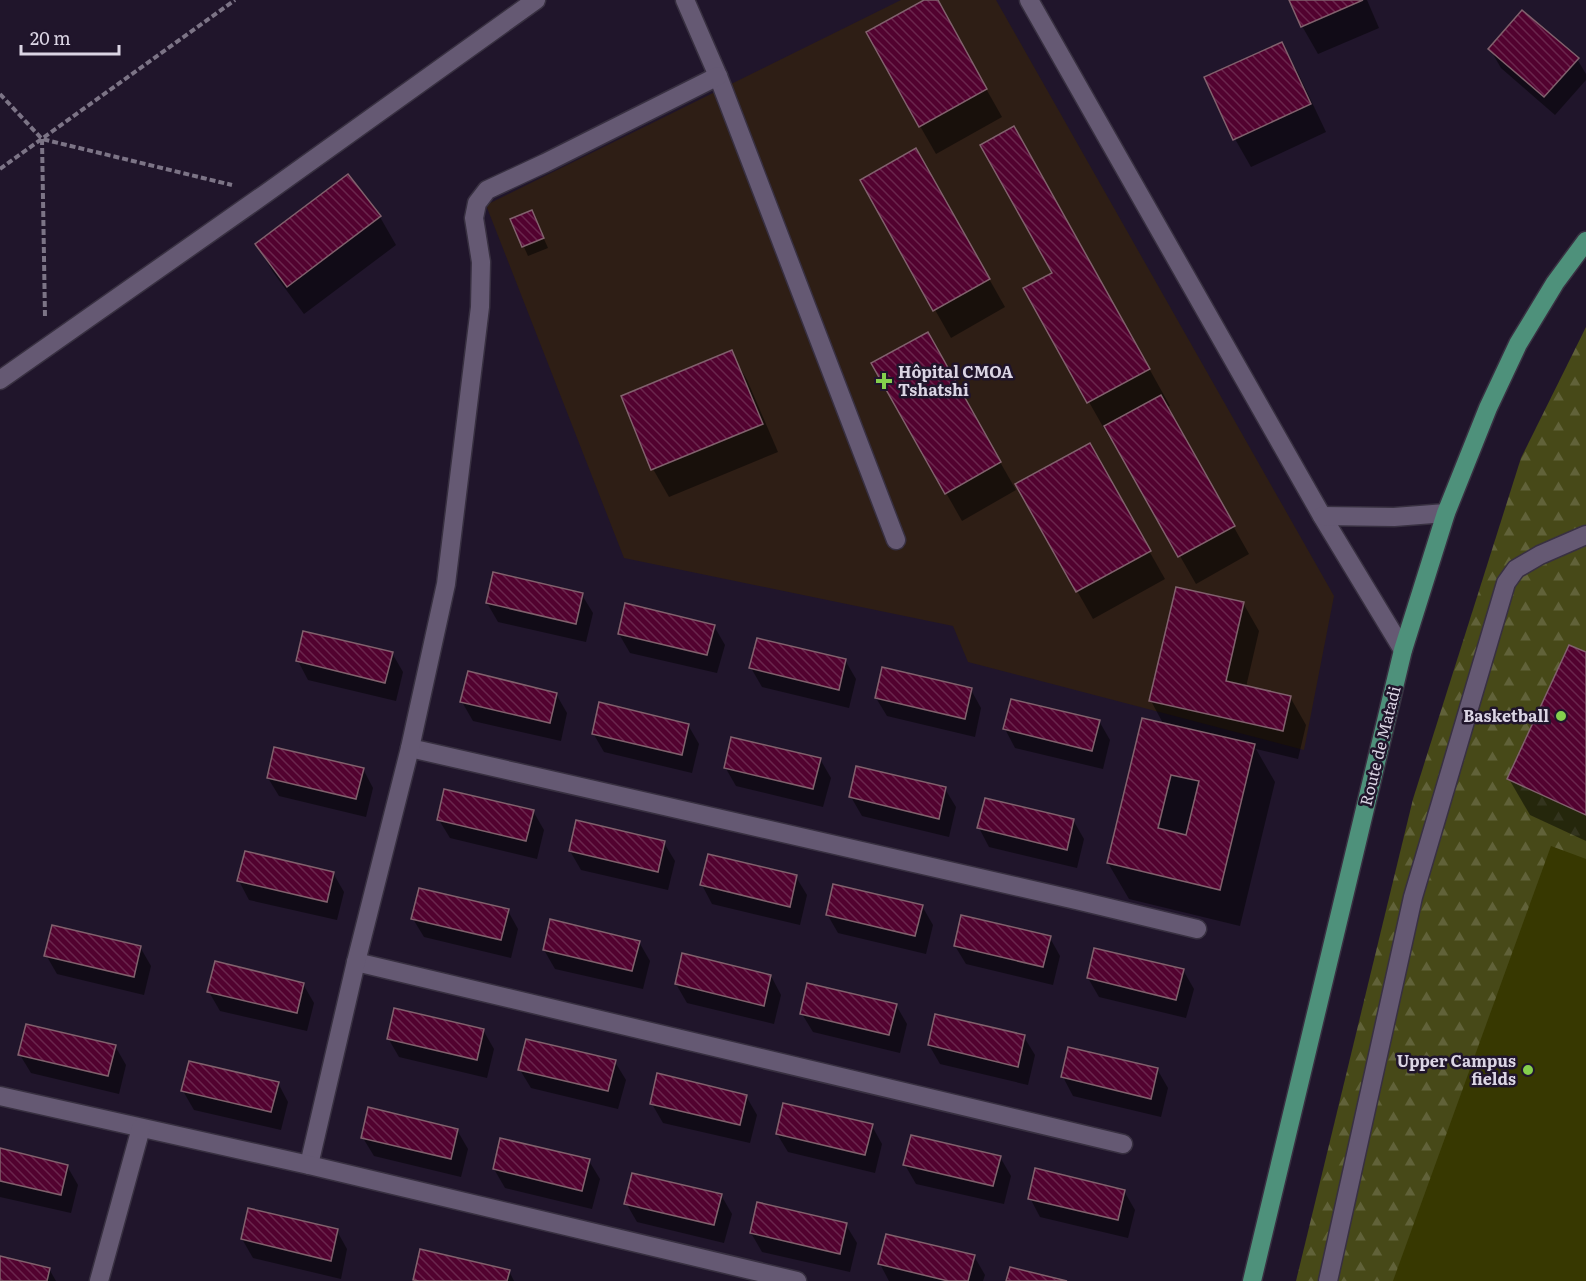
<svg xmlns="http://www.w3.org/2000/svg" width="1586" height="1281" viewBox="0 0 1586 1281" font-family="Literata,serif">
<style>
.medical{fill:#2e1e15}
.forest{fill:url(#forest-firs)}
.garden{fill:#373801}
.shadow{fill:#0007}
.building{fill:url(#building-back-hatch);stroke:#81616d;stroke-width:1.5;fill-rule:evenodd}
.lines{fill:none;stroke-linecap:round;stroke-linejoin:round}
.lane-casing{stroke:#383041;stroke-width:21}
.street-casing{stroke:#383041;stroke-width:21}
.primary-casing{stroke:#383041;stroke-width:21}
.path{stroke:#7c7486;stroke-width:4;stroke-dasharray:6 3;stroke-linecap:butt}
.lane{stroke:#655973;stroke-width:18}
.street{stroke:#655973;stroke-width:18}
.primary{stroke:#4e917b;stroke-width:18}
.poi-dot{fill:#84cf4d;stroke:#20152b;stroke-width:2}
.labels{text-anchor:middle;stroke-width:5;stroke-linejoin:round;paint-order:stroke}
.poi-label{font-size:16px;font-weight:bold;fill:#dbd5e4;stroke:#20152b;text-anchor:end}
.street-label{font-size:16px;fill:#dbd5e4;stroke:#20152b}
</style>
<defs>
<pattern id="forest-firs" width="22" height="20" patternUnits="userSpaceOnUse" patternTransform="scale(1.5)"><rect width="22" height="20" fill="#474918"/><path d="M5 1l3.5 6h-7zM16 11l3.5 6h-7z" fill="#616239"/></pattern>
<pattern id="building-back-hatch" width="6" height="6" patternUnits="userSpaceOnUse" patternTransform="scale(1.5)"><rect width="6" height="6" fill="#52022f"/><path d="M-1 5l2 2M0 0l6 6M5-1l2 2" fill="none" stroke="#6a264d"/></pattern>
</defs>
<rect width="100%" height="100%" fill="#20152b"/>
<polygon class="medical" points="901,0 996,0 1334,596 1304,750 968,662 953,626 624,558 486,205"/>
<polygon class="forest" points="1586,327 1586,1281 1296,1281 1413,799 1521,458"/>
<polygon class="garden" points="1551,846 1586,859 1586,1281 1393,1281"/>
<g class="shadow">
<polygon points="927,0 936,0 1002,117 936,154 920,126"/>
<polygon points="1291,0 1367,0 1379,28 1318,54 1302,26"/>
<polygon points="1281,44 1297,71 1326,132 1251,167 1235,139"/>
<polygon points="1490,49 1577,59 1586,74 1586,80 1555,115 1501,68"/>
<polygon points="916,150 1005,307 951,338 862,181"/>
<polygon points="1035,164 1170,406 1166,407 1249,554 1196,584 1112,437 1110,439 1089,402 1025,289 1054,273"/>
<polygon points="348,176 380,217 396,245 304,314 273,272 257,245"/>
<polygon points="532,212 548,248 528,256 512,220"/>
<polygon points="927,334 1016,490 962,521 873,364"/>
<polygon points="731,352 747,380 778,452 669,497 653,469"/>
<polygon points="1089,445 1165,579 1093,619 1017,485"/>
<polygon points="582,595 593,613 586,642 498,622 487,603"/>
<polygon points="1243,603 1259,631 1246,687 1290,697 1306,725 1298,759 1256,749 1275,782 1240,926 1129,899 1108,863 1164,725 1151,701"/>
<polygon points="714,626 725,645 717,673 630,653 619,634"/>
<polygon points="392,653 403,672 396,701 308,680 298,661"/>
<polygon points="1586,654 1586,841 1530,815 1509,779"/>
<polygon points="845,660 856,679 849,708 762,687 751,668"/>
<polygon points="971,690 981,708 975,737 887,716 876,698"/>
<polygon points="556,694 567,713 561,741 473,721 462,702"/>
<polygon points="1099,721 1110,740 1103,769 1015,748 1005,729"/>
<polygon points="688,725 699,744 692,773 604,752 593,733"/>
<polygon points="820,759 831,778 823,807 736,786 725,767"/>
<polygon points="363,769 373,788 366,817 279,796 268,778"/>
<polygon points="945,789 956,807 949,837 862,816 851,797"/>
<polygon points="533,811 544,830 537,859 450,838 439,820"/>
<polygon points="1073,820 1084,839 1077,868 989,847 979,828"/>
<polygon points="664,843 675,861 668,890 581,870 570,851"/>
<polygon points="333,873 344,892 337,920 249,900 239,881"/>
<polygon points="796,877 807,895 800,925 712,904 702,885"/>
<polygon points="922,906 933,925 926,954 838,933 827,914"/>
<polygon points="508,911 518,929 511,958 424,937 413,919"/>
<polygon points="1050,938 1060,956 1053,985 966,964 955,946"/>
<polygon points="639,942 650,961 643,989 555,969 544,950"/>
<polygon points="140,947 151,966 144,995 57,974 46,955"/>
<polygon points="1183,970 1194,989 1186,1018 1099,997 1088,978"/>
<polygon points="771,976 781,995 774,1024 687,1003 676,984"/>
<polygon points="303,984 314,1003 307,1031 220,1011 209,992"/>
<polygon points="896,1005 907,1024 900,1053 813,1032 802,1014"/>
<polygon points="483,1030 494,1049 487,1078 399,1057 388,1038"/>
<polygon points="1024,1037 1035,1055 1028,1085 940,1064 929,1045"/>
<polygon points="115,1046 126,1065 119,1094 31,1073 20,1055"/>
<polygon points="615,1062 626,1080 618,1109 531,1088 520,1070"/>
<polygon points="1157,1069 1168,1088 1161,1117 1073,1096 1063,1077"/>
<polygon points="278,1083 288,1102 281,1130 194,1110 183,1091"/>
<polygon points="746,1096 757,1115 750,1143 663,1123 652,1104"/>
<polygon points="872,1126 882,1144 875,1173 788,1152 777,1134"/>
<polygon points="457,1130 468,1149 461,1177 374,1156 363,1138"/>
<polygon points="0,1150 67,1166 78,1185 71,1213 0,1197"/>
<polygon points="1000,1157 1011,1176 1004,1204 916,1184 905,1165"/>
<polygon points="589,1161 600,1179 592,1209 505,1188 494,1169"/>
<polygon points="1124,1191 1135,1210 1128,1238 1040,1217 1030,1198"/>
<polygon points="721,1195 732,1214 724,1243 637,1222 626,1203"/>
<polygon points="846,1225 857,1243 850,1272 762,1252 751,1233"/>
<polygon points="337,1231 347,1249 341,1279 253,1258 242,1239"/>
<polygon points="974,1256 985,1275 983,1281 889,1281 880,1264"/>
<polygon points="0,1257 49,1269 56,1281 0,1281"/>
<polygon points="509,1271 514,1281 415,1281 414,1279"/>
</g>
<g class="building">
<polygon points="924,0 938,0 987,89 919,127 866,32"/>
<polygon points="1289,0 1363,0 1301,27"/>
<polygon points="1522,10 1579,58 1544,97 1488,49"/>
<polygon points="1282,42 1311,104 1233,140 1204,77"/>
<polygon points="1014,126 1150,369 1087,403 1023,288 1052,273 980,145"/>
<polygon points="916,148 990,279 933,311 860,180"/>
<polygon points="348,174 381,216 287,287 255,244"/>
<polygon points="532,210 544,238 522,247 510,219"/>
<polygon points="928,332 1001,462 945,494 871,363"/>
<polygon points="732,350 763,424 651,470 621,396"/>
<polygon points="1161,395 1235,526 1178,557 1104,426"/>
<polygon points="1090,443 1151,551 1076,592 1015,484"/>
<polygon points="493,572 583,593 576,624 486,603"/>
<polygon points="1176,587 1244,602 1226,681 1291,696 1283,731 1149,701"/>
<polygon points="625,603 715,625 707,655 618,634"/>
<polygon points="303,631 393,652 385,683 296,661"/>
<polygon points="757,638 846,659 839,690 749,668"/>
<polygon points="1569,645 1586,652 1586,815 1507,779"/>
<polygon points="882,667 972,688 965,719 875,698"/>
<polygon points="468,671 557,693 550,723 460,702"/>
<polygon points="1011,699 1100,720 1092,751 1003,729"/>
<polygon points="599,702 689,724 682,755 592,734"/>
<path d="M1142 718 1255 744 1220 890 1107 863ZM1171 775 1199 781 1186 835 1158 828Z"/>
<polygon points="731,737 821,758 813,789 724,768"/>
<polygon points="274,747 364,768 356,799 267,778"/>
<polygon points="856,766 946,787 939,819 849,797"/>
<polygon points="444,789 534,810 526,841 437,820"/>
<polygon points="985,798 1074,819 1067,850 977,828"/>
<polygon points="576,820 665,841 658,872 569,851"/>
<polygon points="245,851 334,872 327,902 237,881"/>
<polygon points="708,854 797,875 790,907 700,885"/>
<polygon points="833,884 923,905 915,936 826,915"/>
<polygon points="419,888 509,909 501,940 411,919"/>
<polygon points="961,915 1051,936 1043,967 954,946"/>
<polygon points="550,919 640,941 632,971 543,950"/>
<polygon points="52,925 141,946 134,977 44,956"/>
<polygon points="1094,948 1184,969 1176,1000 1087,978"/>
<polygon points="682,953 771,975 764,1006 675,984"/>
<polygon points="215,961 304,983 297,1013 207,992"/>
<polygon points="807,983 897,1004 889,1035 800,1014"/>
<polygon points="394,1008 484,1029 477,1060 387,1039"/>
<polygon points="935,1014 1025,1035 1018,1067 928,1045"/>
<polygon points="26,1024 116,1045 108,1076 18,1055"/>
<polygon points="526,1039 616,1060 608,1091 518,1070"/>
<polygon points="1068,1047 1158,1068 1151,1099 1061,1077"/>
<polygon points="189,1061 279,1082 271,1112 181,1091"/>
<polygon points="657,1073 747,1095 740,1125 650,1104"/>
<polygon points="783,1103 873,1124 865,1155 776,1134"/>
<polygon points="368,1107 458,1129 451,1159 361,1138"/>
<polygon points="911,1135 1001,1156 993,1186 903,1165"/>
<polygon points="500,1138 590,1159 582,1191 493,1169"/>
<polygon points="0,1148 68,1165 61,1195 0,1181"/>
<polygon points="1035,1168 1125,1190 1118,1220 1028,1199"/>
<polygon points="632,1173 722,1194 714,1225 624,1204"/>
<polygon points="757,1202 847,1223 840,1254 750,1233"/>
<polygon points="248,1208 338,1229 331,1261 241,1239"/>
<polygon points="886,1234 975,1255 968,1281 948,1281 878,1264"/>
<polygon points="420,1249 510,1270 507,1281 419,1281 413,1280"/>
<polygon points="0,1256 50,1268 47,1281 0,1281"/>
<polygon points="1010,1267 1067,1281 1006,1281"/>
</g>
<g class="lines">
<g class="lane-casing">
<g id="lane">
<polyline points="685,0 718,76 896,540"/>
<polyline points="0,380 265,194 536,0"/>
<polyline points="410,748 1076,900 1197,929"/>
<polyline points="356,962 1123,1144"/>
<polyline points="309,1165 356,962 410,748 446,584 480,307 481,262 474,218 477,203 487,190 545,163 718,76"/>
<polyline points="1328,1281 1413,897 1506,583 1516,569 1540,555 1586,535"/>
</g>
</g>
<g class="street-casing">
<g id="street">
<polyline points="1029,0 1322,516 1403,650"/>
<polyline points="1322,516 1394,517 1446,513"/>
<polyline points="0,1096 309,1165 797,1281"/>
<polyline points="99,1281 141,1128"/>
</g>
</g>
<g class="primary-casing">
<polyline id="primary" points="1252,1281 1403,650 1446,513 1488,408 1518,344 1555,283 1586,241"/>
</g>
<g class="path">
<polyline points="0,94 42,139 232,185"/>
<polyline points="42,139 45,317"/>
<polyline points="0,169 235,0"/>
</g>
<use href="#lane" class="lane"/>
<use href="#street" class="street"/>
<use href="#primary" class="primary"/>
</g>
<g class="poi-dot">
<path d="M881 372h6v6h6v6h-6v6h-6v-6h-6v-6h6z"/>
<circle cx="1561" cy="716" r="6"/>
<circle cx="1528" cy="1070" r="6"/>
</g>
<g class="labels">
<g class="poi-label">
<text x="898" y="378" text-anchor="start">Hôpital CMOA<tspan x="898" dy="18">Tshatshi</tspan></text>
<text x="1549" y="722">Basketball</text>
<text x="1516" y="1067">Upper Campus<tspan x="1516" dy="18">fields</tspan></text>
</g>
<g class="street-label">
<text transform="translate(1380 746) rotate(-76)" y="6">Route de Matadi</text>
</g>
</g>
<path d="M21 45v9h98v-9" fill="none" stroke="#dbd5e4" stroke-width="3"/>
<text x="30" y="45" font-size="18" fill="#dbd5e4" stroke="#20152b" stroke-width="4.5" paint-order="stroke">20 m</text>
</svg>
